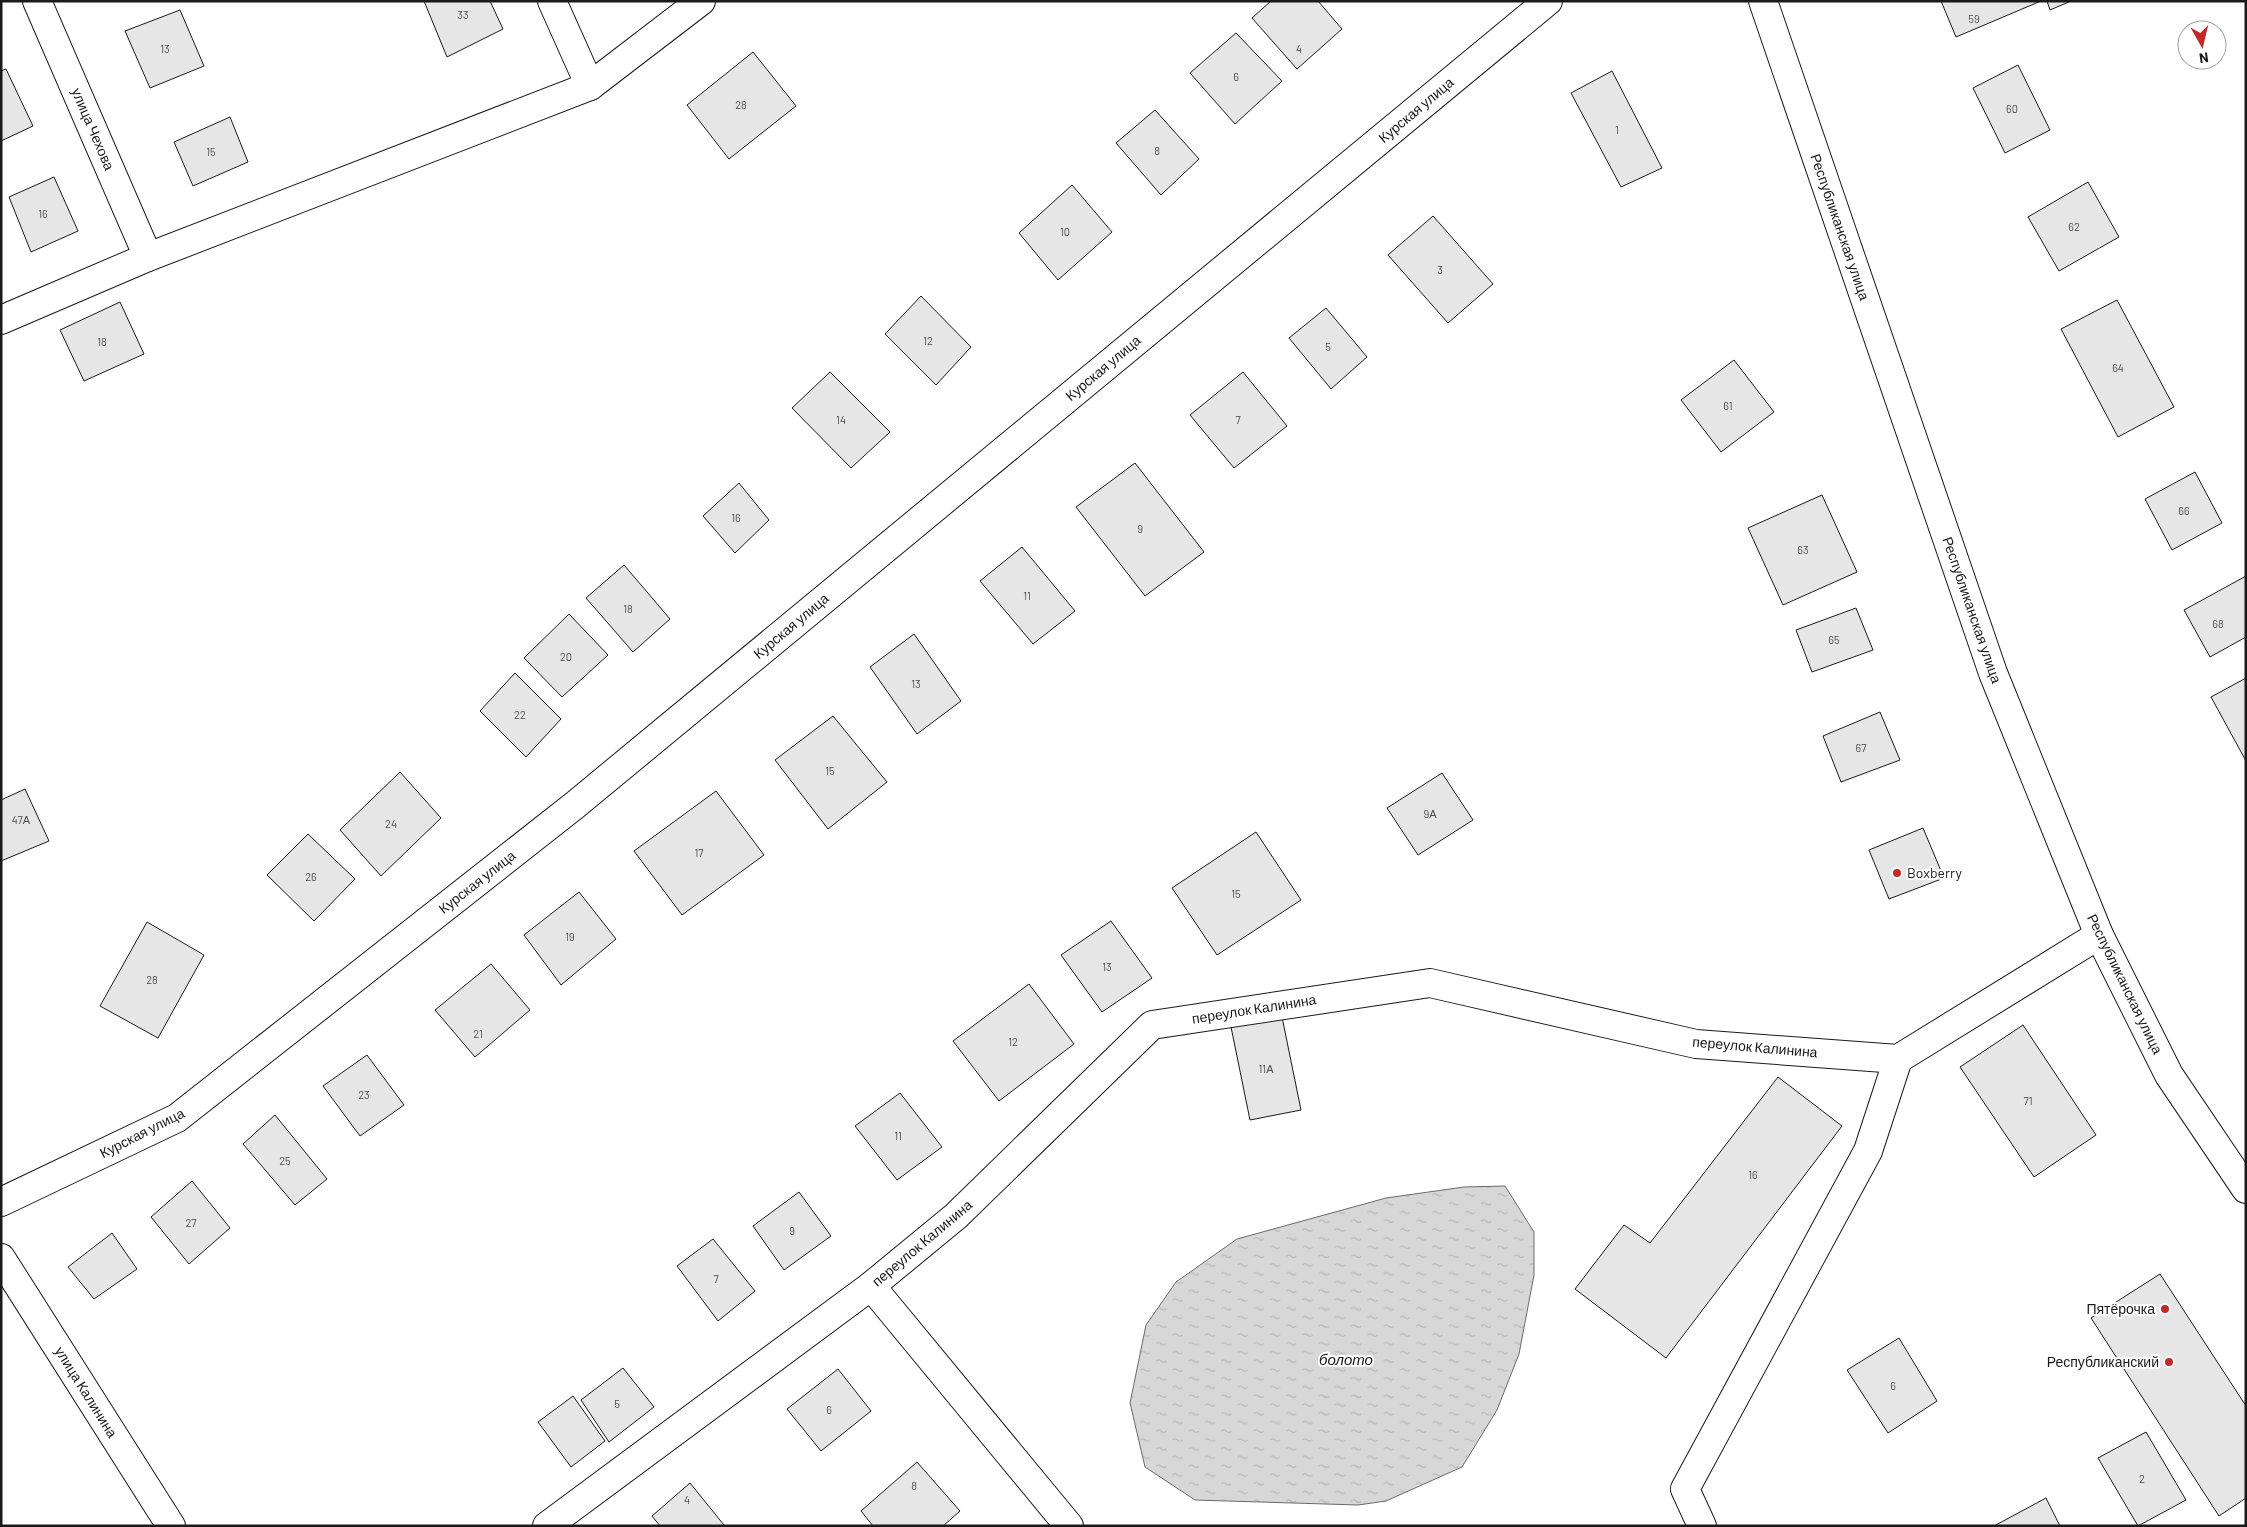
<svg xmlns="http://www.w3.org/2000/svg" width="2247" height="1527" viewBox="0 0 2247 1527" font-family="Barlow,sans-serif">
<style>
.water{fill:url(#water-ripples);stroke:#6a6a6a}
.building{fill:#e6e6e6;stroke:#1a1a1a}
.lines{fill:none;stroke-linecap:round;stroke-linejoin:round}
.minor-casing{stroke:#1a1a1a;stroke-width:30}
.minor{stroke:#fff;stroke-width:28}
.poi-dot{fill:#c62828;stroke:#fff;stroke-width:2}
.labels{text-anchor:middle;stroke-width:4;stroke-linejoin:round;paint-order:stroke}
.number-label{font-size:11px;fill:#4d4d4d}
.street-label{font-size:14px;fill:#1a1a1a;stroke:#fff}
.poi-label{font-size:14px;fill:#1a1a1a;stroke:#fff;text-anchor:end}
.water-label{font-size:15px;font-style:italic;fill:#1a1a1a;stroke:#fff}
</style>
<defs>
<pattern id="water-ripples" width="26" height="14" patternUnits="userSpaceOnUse" patternTransform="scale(1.25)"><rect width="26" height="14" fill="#d7d7d7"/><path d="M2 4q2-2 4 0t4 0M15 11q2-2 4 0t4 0" fill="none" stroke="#b8b8b8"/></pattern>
</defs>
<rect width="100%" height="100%" fill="#fff"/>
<polygon class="water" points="1505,1186 1534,1232 1534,1275 1519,1354 1497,1410 1462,1467 1386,1501 1358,1505 1195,1500 1145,1467 1130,1403 1146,1325 1176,1282 1237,1239 1386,1198 1464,1187"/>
<g class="building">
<polygon points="424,1 490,1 503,29 447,57"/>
<polygon points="1271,1 1318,1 1342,29 1297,69 1252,18"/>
<polygon points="1941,1 2041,1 1956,37"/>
<polygon points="2047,1 2071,1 2050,10"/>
<polygon points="180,10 204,66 150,88 125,31"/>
<polygon points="1236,33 1282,81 1235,124 1190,73"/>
<polygon points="753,52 796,106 729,159 687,105"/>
<polygon points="2018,65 2050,130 2005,153 1973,88"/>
<polygon points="6,69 33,126 1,141 1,71"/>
<polygon points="1612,71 1662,168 1621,187 1571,93"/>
<polygon points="1155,110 1199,159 1161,195 1116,143"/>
<polygon points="230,117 248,162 193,186 174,142"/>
<polygon points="54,177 78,231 31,252 9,197"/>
<polygon points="2088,182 2119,237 2059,271 2028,217"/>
<polygon points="1072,185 1112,232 1058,280 1019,233"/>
<polygon points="1433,216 1493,284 1448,323 1388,255"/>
<polygon points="921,296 971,347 936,385 885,334"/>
<polygon points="2117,300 2174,407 2118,437 2061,329"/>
<polygon points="120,302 144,354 84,381 60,330"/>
<polygon points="1326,308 1367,357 1331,389 1289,338"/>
<polygon points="1734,360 1774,412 1721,452 1681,400"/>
<polygon points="830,372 890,432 851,468 792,408"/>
<polygon points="1243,372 1287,426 1234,468 1190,415"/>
<polygon points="1135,463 1204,552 1145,596 1076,507"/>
<polygon points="2195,472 2222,523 2172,550 2145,499"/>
<polygon points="739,483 769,520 735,553 703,516"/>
<polygon points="1822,495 1857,572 1783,605 1748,528"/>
<polygon points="1022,547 1075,611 1033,644 980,581"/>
<polygon points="624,565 670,619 633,652 586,598"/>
<polygon points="2246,576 2246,637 2210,657 2184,610"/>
<polygon points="1856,608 1873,650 1812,672 1796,630"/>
<polygon points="569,614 608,655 562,697 524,658"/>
<polygon points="914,634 961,701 917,734 870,667"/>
<polygon points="515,673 561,719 526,757 480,711"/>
<polygon points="2246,678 2246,761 2211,697"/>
<polygon points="1880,712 1900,760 1841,782 1823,736"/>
<polygon points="833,716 887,782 828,829 775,760"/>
<polygon points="400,772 441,818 381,876 340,830"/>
<polygon points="1442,773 1473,820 1418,855 1387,808"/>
<polygon points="25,789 49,841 1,861 1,800"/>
<polygon points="716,791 764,855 682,915 634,851"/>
<polygon points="1923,828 1944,878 1889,899 1869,850"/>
<polygon points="1256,832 1301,900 1217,955 1172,888"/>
<polygon points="308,834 355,879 314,921 267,875"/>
<polygon points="579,892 616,939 561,985 524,935"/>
<polygon points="1111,921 1152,978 1102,1012 1061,955"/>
<polygon points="147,922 204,955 158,1038 100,1006"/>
<polygon points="491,964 530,1010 475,1057 435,1010"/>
<polygon points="1029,984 1074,1044 999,1101 953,1041"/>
<polygon points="1282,1017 1301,1110 1250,1120 1231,1027"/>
<polygon points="2023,1025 2096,1135 2034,1177 1960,1067"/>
<polygon points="367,1055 404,1105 360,1136 323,1086"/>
<polygon points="1778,1077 1842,1126 1666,1358 1575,1289 1624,1225 1650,1243"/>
<polygon points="900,1093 942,1147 897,1180 855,1126"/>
<polygon points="275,1115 327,1179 295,1205 243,1144"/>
<polygon points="192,1181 230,1228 189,1264 151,1217"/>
<polygon points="799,1192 831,1236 784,1270 753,1226"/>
<polygon points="112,1233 137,1269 94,1299 68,1267"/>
<polygon points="713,1239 755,1291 718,1321 677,1266"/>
<polygon points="2160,1274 2246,1406 2246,1498 2219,1516 2091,1318"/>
<polygon points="1899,1338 1937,1401 1888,1433 1847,1370"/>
<polygon points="623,1368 654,1407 609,1442 581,1400"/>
<polygon points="838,1369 871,1411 821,1451 787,1409"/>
<polygon points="573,1396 605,1441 571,1467 538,1422"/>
<polygon points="2146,1432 2186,1500 2138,1526 2098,1458"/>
<polygon points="917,1462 960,1511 943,1526 873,1526 861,1511"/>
<polygon points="690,1483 724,1525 723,1526 660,1526 652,1516"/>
<polygon points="2046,1498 2060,1526 1994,1526"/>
</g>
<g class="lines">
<g class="minor-casing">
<g id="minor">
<polyline points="37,1 148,257"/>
<polyline points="552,1 590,86"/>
<polyline points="1763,1 1993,673 2099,935 2169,1075 2246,1189"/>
<polyline points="1,320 148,257 590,86 701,1"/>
<polyline points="1,1202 177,1118 575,805 1548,1"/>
<polyline points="1,1258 171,1526"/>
<polyline points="871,1286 1069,1526"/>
<polyline points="547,1526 871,1286 956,1216 1152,1025 1430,983 1696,1044 1898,1059 2099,935"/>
<polyline points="1702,1526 1685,1489 1868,1151 1898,1059"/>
</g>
</g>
<use href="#minor" class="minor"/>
</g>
<g class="poi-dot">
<circle cx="1897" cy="873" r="5"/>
<circle cx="2165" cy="1309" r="5"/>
<circle cx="2169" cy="1362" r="5"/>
</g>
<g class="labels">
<g class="number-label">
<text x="463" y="19">33</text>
<text x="1974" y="23">59</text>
<text x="165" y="53">13</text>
<text x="1299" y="53">4</text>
<text x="1236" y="81">6</text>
<text x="741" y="109">28</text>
<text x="2012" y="113">60</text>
<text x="1617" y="134">1</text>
<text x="1157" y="155">8</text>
<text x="211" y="156">15</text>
<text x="43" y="218">16</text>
<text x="2074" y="231">62</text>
<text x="1065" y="236">10</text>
<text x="1440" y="274">3</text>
<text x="928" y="345">12</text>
<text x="102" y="346">18</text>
<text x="1328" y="351">5</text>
<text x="2118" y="372">64</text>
<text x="1728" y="410">61</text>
<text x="841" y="424">14</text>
<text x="1238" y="424">7</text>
<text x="2184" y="515">66</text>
<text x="736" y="522">16</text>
<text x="1140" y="533">9</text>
<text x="1803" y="554">63</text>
<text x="1027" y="600">11</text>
<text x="628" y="613">18</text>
<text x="2218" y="628">68</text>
<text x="1834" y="644">65</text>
<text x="566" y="661">20</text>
<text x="916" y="688">13</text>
<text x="520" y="719">22</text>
<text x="1861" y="752">67</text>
<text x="830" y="775">15</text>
<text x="1430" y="818">9А</text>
<text x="21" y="824">47А</text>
<text x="391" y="828">24</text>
<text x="699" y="857">17</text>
<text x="311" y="881">26</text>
<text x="1236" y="898">15</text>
<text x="570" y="941">19</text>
<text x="1107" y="971">13</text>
<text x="152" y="984">28</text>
<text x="478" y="1038">21</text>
<text x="1013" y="1046">12</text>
<text x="1266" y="1073">11А</text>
<text x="364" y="1099">23</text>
<text x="2028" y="1105">71</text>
<text x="898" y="1140">11</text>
<text x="285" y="1165">25</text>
<text x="1753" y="1179">16</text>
<text x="191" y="1227">27</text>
<text x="792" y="1235">9</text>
<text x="716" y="1283">7</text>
<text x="1893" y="1390">6</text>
<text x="617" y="1408">5</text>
<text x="829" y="1414">6</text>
<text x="2142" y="1483">2</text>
<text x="914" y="1490">8</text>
<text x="687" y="1504">4</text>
</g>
<g class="street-label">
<text transform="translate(1416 110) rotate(-40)" y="5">Курская улица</text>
<text transform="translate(93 129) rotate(67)" y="5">улица Чехова</text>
<text transform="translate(1840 227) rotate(71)" y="5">Республиканская улица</text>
<text transform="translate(1103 368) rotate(-40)" y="5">Курская улица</text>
<text transform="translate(1972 610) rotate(71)" y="5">Республиканская улица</text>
<text transform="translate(791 626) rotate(-40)" y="5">Курская улица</text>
<text transform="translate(477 882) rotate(-38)" y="5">Курская улица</text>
<text transform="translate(2125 984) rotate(64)" y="5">Республиканская улица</text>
<text transform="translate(1254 1009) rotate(-9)" y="5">переулок Калинина</text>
<text transform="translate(1755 1047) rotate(5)" y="5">переулок Калинина</text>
<text transform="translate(142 1133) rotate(-27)" y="5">Курская улица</text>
<text transform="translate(922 1243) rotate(-40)" y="5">переулок Калинина</text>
<text transform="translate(86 1392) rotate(58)" y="5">улица Калинина</text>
</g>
<g class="poi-label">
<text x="1907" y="878" text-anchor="start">Boxberry</text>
<text x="2155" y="1314">Пятёрочка</text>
<text x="2159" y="1367">Республиканский</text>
</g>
<g class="water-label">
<text x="1346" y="1365">болото</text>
</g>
</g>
<rect width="2247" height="1527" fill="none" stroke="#1a1a1a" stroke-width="5"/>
<g transform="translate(2202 45) rotate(172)"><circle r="24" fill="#ffffff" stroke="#a3a3a3"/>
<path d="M0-4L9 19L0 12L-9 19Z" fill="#c62828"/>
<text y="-8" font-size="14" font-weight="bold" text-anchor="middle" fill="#1a1a1a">N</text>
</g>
</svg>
